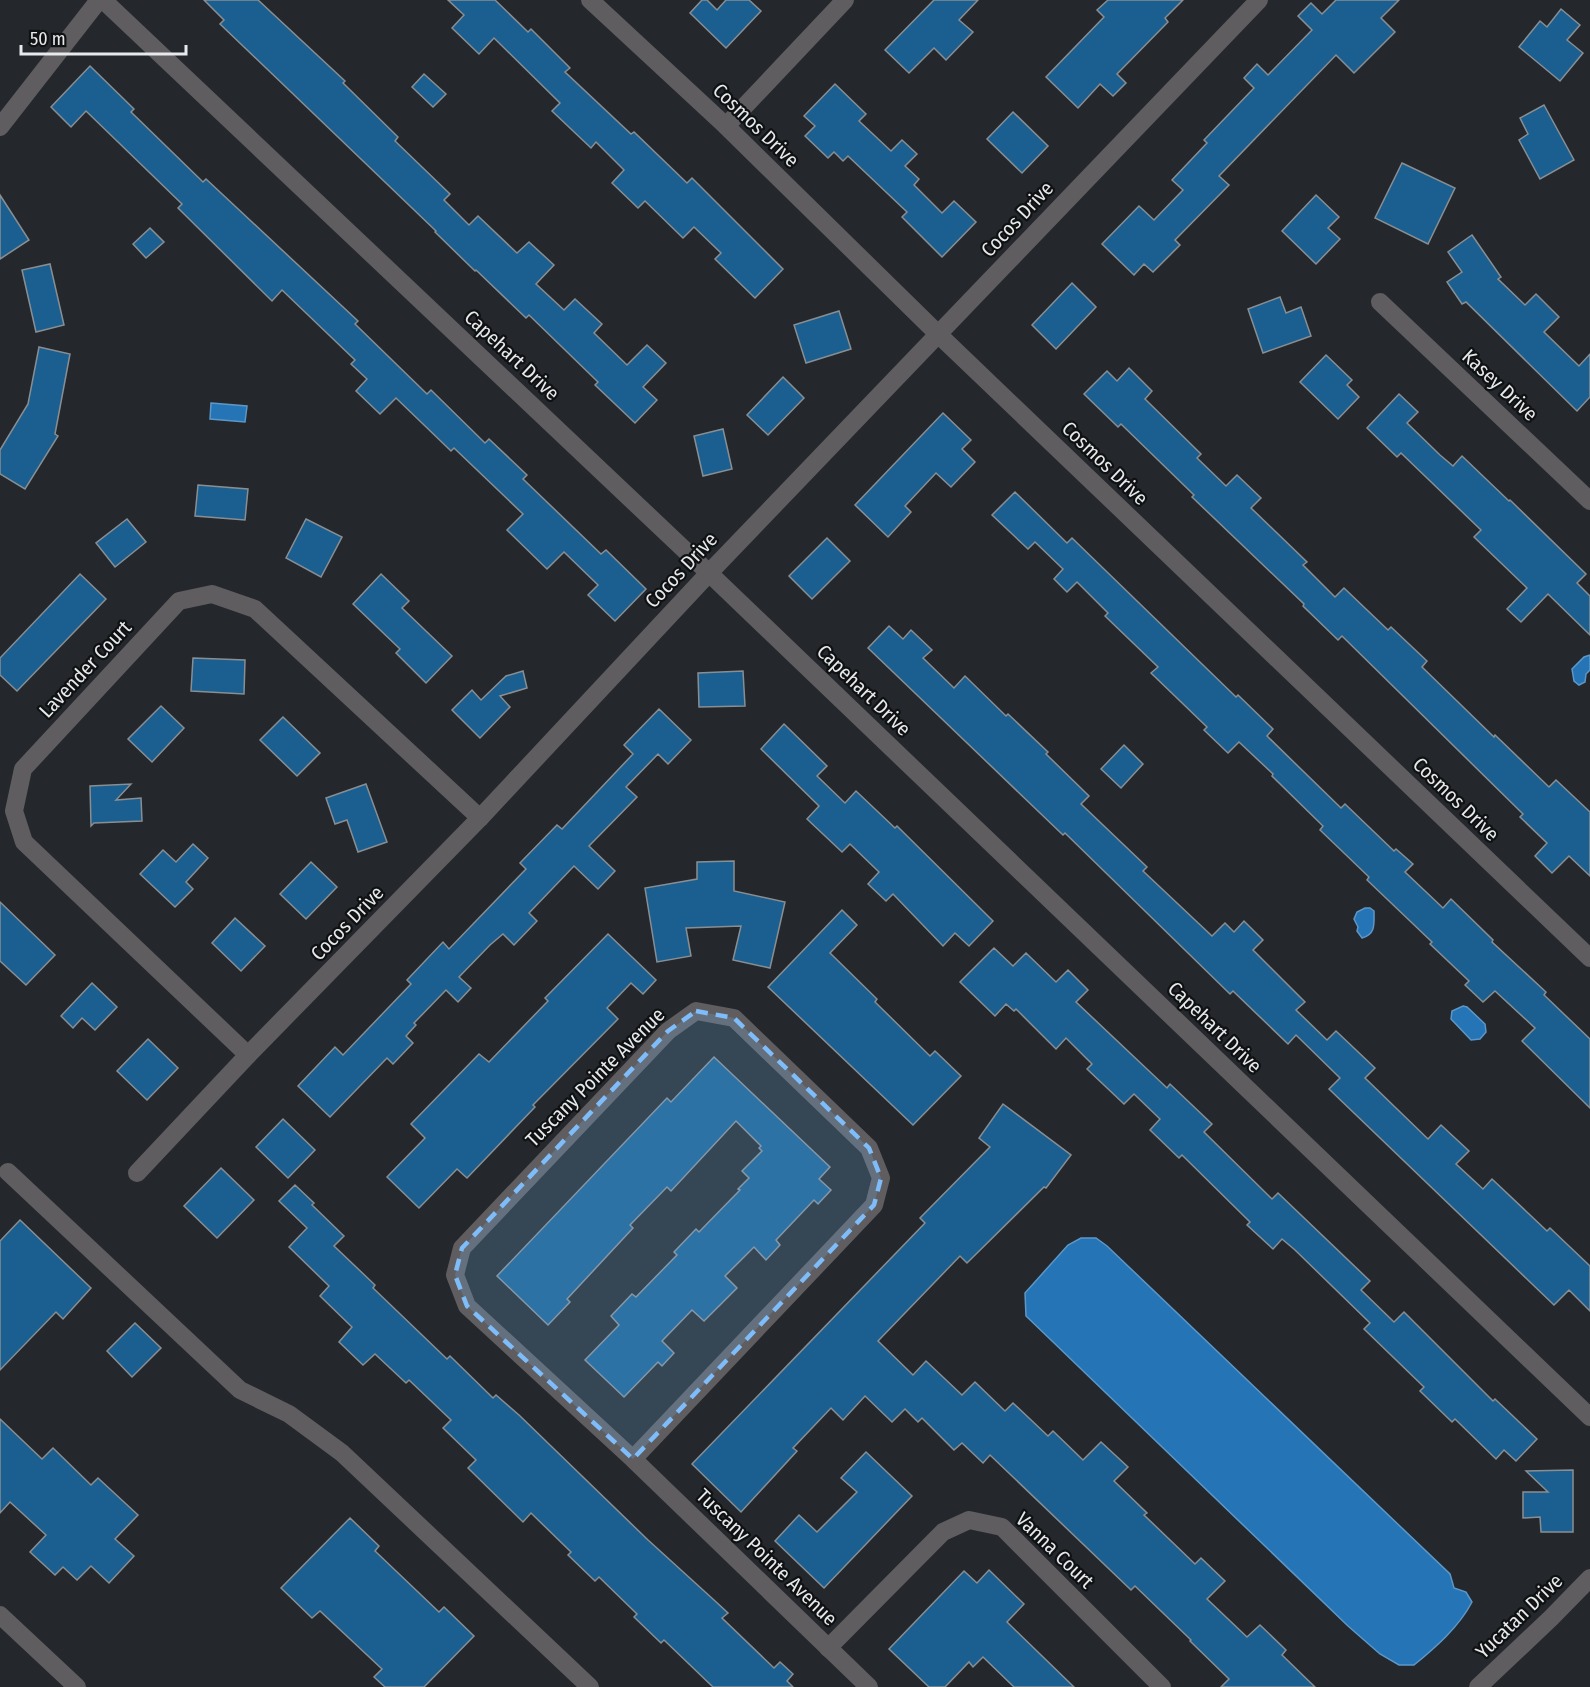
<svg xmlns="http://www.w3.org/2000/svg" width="1590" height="1687" viewBox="0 0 1590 1687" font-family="'Fira Sans Condensed',sans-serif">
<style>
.water{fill:#2474b6;stroke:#5e97c6;stroke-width:1.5}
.building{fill:#1a5f8f;stroke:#898e93;stroke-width:1.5}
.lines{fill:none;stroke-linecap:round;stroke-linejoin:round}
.minor{stroke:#5f5d5f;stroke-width:18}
.marked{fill:#7ebdf9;fill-opacity:0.2;stroke:#7ebdf9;stroke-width:4.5;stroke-dasharray:12 8;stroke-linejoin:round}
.labels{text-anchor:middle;stroke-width:4.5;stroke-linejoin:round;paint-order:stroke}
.street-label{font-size:20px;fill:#e7eaec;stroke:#0f1112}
</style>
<rect width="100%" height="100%" fill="#24282c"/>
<g class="water">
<polygon points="211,403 247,406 245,422 210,419"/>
<polygon points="1590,655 1590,670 1586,674 1585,682 1579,685 1574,681 1572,669 1584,657"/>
<path d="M1365 908H1370L1374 911C1374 924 1376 934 1362 938L1357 931 1358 927 1354 919 1357 912Z"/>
<polygon points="1463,1006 1467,1007 1485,1024 1486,1032 1480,1039 1471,1040 1451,1019 1452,1011"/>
<path d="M1081 1238H1096L1107 1246 1450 1574 1454 1588 1466 1592 1472 1602C1459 1627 1435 1648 1414 1665H1399L1380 1654 1348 1626 1026 1316 1025 1293 1068 1245Z"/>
</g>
<g class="building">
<polygon points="204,0 258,0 345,81 343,83 398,137 395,141 450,194 444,200 469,225 478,216 517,253 529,242 554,265 536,284 564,310 575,299 602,324 594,333 627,365 647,345 666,363 643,387 657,400 635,423 595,385 598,382 529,315 526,318 476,270 475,271 435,232 436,231 220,24 224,20"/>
<polygon points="448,0 495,0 528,32 531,29 570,68 565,72 631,134 634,132 687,183 692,178 783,269 755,298 715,259 721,253 694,227 683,238 645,201 638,208 612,183 624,170 596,142 591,148 552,111 560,103 494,38 479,54 452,28 464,15"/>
<polygon points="702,0 707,0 717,10 726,0 749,0 761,11 726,48 690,13"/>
<polygon points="934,0 978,0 959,20 973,32 946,60 934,48 909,73 885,50"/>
<polygon points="1108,0 1183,0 1165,18 1168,22 1117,74 1126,83 1113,96 1100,84 1078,108 1046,77 1104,17 1097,10"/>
<polygon points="1336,0 1399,0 1381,18 1395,32 1354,73 1336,55 1219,176 1229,185 1175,240 1180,245 1153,272 1144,264 1134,275 1102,244 1139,206 1154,220 1183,190 1172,180 1207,143 1204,140 1254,88 1244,78 1257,64 1268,75 1312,30 1298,16 1311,3 1322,14"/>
<polygon points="1561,9 1580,25 1567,40 1583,53 1560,81 1519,47 1540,21 1547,27"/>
<polygon points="90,66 134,109 131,112 203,182 206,179 358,321 355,324 427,394 431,390 485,443 489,439 527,475 523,479 601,554 606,550 646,589 615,621 588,595 598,585 564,552 547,569 507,530 523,514 454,448 451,451 396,398 380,414 356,391 367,379 351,364 355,360 282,290 272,301 178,208 182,204 86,111 71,127 51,107"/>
<polygon points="424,74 446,94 433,107 412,87"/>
<polygon points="835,84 866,114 859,121 891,151 902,140 917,154 905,166 919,179 914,185 942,213 954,201 976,222 942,257 902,217 907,212 848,156 843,161 834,152 828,158 805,136 815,126 804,116"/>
<polygon points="1544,105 1574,160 1540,179 1519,140 1528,134 1520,118"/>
<polygon points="1013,112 1048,146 1022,173 987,139"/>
<polygon points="1402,163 1455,188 1428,244 1375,218"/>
<polygon points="0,195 29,240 0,259"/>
<polygon points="1316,195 1339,217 1328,228 1340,239 1316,264 1282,231"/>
<polygon points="150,228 164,242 146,258 133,244"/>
<polygon points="1472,235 1501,277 1498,279 1525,305 1536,294 1559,317 1544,332 1579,366 1590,354 1590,397 1577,411 1466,302 1462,304 1447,282 1462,272 1448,252"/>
<polygon points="50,264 64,325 36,332 22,270"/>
<polygon points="1072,283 1096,307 1056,349 1032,325"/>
<polygon points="1280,297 1286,313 1301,307 1311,336 1263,353 1248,309"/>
<polygon points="839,311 851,349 806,363 794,325"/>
<polygon points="39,347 70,354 55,434 58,436 25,489 0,474 0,450 28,404"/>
<polygon points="1326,355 1352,380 1347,385 1359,397 1338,419 1300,382"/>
<polygon points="1129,368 1152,391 1145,399 1201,454 1197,458 1226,486 1237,475 1261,498 1251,508 1307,562 1303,565 1335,597 1344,588 1388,630 1391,627 1427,661 1422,667 1494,737 1495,735 1549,787 1556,780 1590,812 1590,876 1569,856 1552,873 1535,856 1547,843 1520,817 1523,814 1342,636 1338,640 1303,606 1304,604 1192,497 1194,495 1121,424 1118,427 1084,394 1107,371 1117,381"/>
<polygon points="783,377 804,398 768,435 747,415"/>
<polygon points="1399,394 1418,412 1407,423 1440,455 1453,466 1462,456 1509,501 1510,500 1586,574 1577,583 1590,596 1590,635 1548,594 1521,622 1507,609 1527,588 1474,537 1481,530 1401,453 1397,457 1367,428"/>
<polygon points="943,413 971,440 962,449 975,462 951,487 936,473 905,506 911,512 888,537 855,505"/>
<polygon points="723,429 732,469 703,476 694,436"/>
<polygon points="198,485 248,489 245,520 195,516"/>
<polygon points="1015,492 1067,543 1072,538 1236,697 1238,695 1273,729 1267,736 1341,808 1345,804 1394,851 1396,849 1413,864 1405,872 1443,908 1451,899 1493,940 1492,942 1546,992 1544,995 1590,1039 1590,1108 1522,1041 1535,1028 1495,991 1483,1002 1465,985 1469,981 1430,944 1432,942 1367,880 1369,877 1320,830 1323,826 1272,776 1273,774 1239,742 1228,753 1204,730 1207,727 1151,673 1158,667 1105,616 1108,613 1077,582 1067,592 1054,579 1063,569 1035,542 1028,549 992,515"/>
<polygon points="127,519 146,542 115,567 96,543"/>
<polygon points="306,519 342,537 321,577 286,558"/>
<polygon points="827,538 850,561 812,599 789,576"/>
<polygon points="80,574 106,599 17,691 0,675 0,658"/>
<polygon points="381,574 409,601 402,608 452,656 426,683 396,653 400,649 353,604"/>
<polygon points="889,626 903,639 911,630 932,650 923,658 954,688 965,676 1006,716 1008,714 1048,752 1046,754 1089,796 1081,804 1147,867 1143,871 1212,936 1225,923 1234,932 1244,921 1263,940 1253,950 1305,1002 1296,1010 1327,1040 1336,1031 1375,1068 1365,1078 1428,1139 1441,1125 1469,1151 1456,1164 1483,1189 1492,1179 1547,1231 1550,1228 1590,1266 1590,1311 1569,1290 1554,1305 1329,1089 1340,1078 1296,1035 1288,1044 1233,991 1230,994 1065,833 1063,835 868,648"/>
<polygon points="193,658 245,660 244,694 191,691"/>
<polygon points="523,671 527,688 500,696 510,707 480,738 452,710 472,690 481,700 506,676"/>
<polygon points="743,671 745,706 699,707 698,673"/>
<polygon points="161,706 184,728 152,762 128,739"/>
<polygon points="659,709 691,740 668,764 658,754 626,787 637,797 589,846 615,871 598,889 574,866 529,913 537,921 514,945 503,934 490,945 459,977 471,988 458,1002 446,990 414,1023 416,1025 406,1036 413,1043 393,1064 387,1058 330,1117 298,1086 335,1047 343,1055 411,984 407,980 443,942 449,949 526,869 520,863 557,825 562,829 633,754 624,745"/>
<polygon points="283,717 320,753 297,776 260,740"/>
<polygon points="784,724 827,766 817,776 845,803 856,791 895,828 897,826 993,921 969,946 955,933 943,946 893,894 886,901 868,884 879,872 850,844 842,852 807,819 819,806 761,749"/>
<polygon points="1124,745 1143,764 1121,788 1101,769"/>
<polygon points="131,784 116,800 141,798 142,821 94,823 91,826 90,786"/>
<polygon points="366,784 387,842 358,852 347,820 335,824 326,798"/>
<polygon points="193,844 208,858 186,882 193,889 175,907 140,874 163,850 176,862"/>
<polygon points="734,861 734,891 785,902 770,968 733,960 741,926 686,928 691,956 657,962 645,888 697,879 697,862"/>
<polygon points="311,862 337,887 306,919 280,894"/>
<polygon points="0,902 55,955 26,985 0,961"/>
<polygon points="842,910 857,925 830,953 877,999 875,1002 930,1056 935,1051 961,1076 913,1125 768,987"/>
<polygon points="235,918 265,946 241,971 212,943"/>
<polygon points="608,934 656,980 643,994 631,983 607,1008 618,1019 533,1105 535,1107 467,1178 457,1169 419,1208 387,1177 425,1138 411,1124 479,1054 489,1062 548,1001 545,998"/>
<polygon points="994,948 1013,966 1026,953 1056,982 1068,970 1088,990 1076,1002 1167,1088 1170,1084 1212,1124 1204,1132 1272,1199 1278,1193 1370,1281 1361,1290 1394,1322 1404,1312 1493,1401 1495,1399 1537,1439 1516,1461 1504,1450 1496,1459 1455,1419 1452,1422 1420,1391 1424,1387 1364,1329 1370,1323 1295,1250 1282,1239 1273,1249 1247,1225 1250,1222 1182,1155 1179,1158 1150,1130 1160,1119 1134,1094 1124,1104 1087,1069 1092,1064 1066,1038 1056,1049 1016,1009 1014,1011 1006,1004 995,1016 960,982"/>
<polygon points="92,983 117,1007 95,1030 82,1018 73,1028 61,1016"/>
<polygon points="148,1039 178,1068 147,1100 117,1071"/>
<polygon points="714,1057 830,1167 819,1179 831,1190 818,1204 814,1200 776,1240 780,1245 766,1260 754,1247 725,1276 737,1288 704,1321 692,1310 662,1341 674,1353 662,1366 658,1362 624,1397 585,1360 619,1325 611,1316 632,1294 636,1297 677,1255 674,1252 696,1229 699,1232 740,1190 738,1189 749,1178 742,1171 762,1151 759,1148 761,1146 736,1121 671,1191 667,1187 630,1225 633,1228 567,1299 570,1302 548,1325 497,1276 667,1098 671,1102"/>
<polygon points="1003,1104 1071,1155 1046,1188 1044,1187 967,1263 960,1256 878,1341 913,1375 926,1361 962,1395 975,1382 1005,1411 1013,1403 1048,1436 1053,1431 1083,1460 1101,1442 1128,1467 1114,1481 1147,1513 1144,1515 1195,1564 1201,1558 1225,1581 1207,1599 1247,1637 1260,1625 1286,1650 1282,1655 1315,1687 1221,1687 1229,1679 1190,1641 1191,1640 1135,1586 1131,1590 990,1455 983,1463 962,1443 954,1450 922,1418 918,1422 905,1409 892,1422 865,1396 843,1420 831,1408 793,1448 797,1451 741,1512 692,1464 925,1223 920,1218 990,1147 979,1138"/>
<polygon points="283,1119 315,1150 288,1178 256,1147"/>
<polygon points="221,1168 254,1200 217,1238 184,1206"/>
<polygon points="295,1185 314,1203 312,1205 344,1236 334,1246 375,1285 373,1288 447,1359 450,1356 493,1398 496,1395 519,1415 648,1540 714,1600 728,1613 722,1618 774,1668 780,1662 793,1674 787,1681 793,1687 713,1687 664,1640 661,1643 634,1617 637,1614 599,1577 595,1581 568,1555 571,1552 531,1513 523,1522 468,1468 476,1460 443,1428 451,1420 409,1380 406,1383 375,1354 363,1365 339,1342 352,1327 320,1296 329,1286 289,1247 307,1228 279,1201"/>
<polygon points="20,1220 91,1288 63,1319 56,1312 0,1370 0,1241"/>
<polygon points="135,1323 161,1348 132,1377 107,1351"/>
<polygon points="0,1419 42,1459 53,1448 91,1485 98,1478 138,1515 115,1539 134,1556 109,1583 91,1566 77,1580 63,1567 55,1575 30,1552 46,1535 10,1502 0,1513"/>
<polygon points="866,1452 912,1496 824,1588 775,1541 799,1515 817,1532 857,1492 841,1478"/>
<polygon points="1573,1470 1573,1532 1541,1532 1540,1517 1523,1518 1523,1492 1548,1492 1526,1471"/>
<polygon points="350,1518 379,1546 375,1551 439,1612 444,1607 474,1636 424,1687 385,1687 374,1677 382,1669 320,1611 312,1618 281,1588"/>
<polygon points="989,1570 1024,1604 1007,1622 1074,1687 1014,1687 983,1657 973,1667 969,1662 945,1687 929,1687 889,1649 964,1571 977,1583"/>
</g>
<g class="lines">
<g class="minor">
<polyline points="103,0 709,573 1590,1417"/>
<polyline points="590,0 726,126 939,335 1590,958"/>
<polyline points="726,126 845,0"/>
<polyline points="0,127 99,0"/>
<polyline points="1380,302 1590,501"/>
<polyline points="248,1055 24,842 14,811 23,769 179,601 212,594 255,609 480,818"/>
<polyline points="8,1172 240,1390 289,1414 342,1453 590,1687"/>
<polyline points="137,1173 248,1055 480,818 709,573 1259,0"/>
<polyline points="633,1459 874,1205 881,1178 869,1148 734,1018 696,1011 668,1031 462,1248 455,1275 467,1306 633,1459 869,1687"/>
<polyline points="0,1615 77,1687"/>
<polyline points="828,1648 943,1532 969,1520 1002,1527 1162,1687"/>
<polyline points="1478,1687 1551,1618 1590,1578"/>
</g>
</g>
<path class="marked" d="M696 1011 734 1018 869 1148 881 1178 874 1205 633 1459 467 1306 455 1275 462 1248 668 1031Z"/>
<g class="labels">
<g class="street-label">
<text transform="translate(756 125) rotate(44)" y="7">Cosmos Drive</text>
<text transform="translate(1017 219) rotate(-47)" y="7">Cocos Drive</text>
<text transform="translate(512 355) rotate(43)" y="7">Capehart Drive</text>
<text transform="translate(1500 385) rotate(43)" y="7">Kasey Drive</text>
<text transform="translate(1105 463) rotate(44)" y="7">Cosmos Drive</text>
<text transform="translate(681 570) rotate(-47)" y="7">Cocos Drive</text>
<text transform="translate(85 669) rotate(-47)" y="7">Lavender Court</text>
<text transform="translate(864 690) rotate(44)" y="7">Capehart Drive</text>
<text transform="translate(1456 799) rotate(44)" y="7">Cosmos Drive</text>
<text transform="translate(347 923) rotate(-46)" y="7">Cocos Drive</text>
<text transform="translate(1215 1027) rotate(44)" y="7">Capehart Drive</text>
<text transform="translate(595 1077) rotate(-45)" y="7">Tuscany Pointe Avenue</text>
<text transform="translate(1055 1550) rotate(44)" y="7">Vanna Court</text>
<text transform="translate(767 1557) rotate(44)" y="7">Tuscany Pointe Avenue</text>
<text transform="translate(1519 1616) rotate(-44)" y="7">Yucatan Drive</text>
</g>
</g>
<path d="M21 45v9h165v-9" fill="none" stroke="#e7eaec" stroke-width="3"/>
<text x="30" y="45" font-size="18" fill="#e7eaec" stroke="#0f1112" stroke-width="4.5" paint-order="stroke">50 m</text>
</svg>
